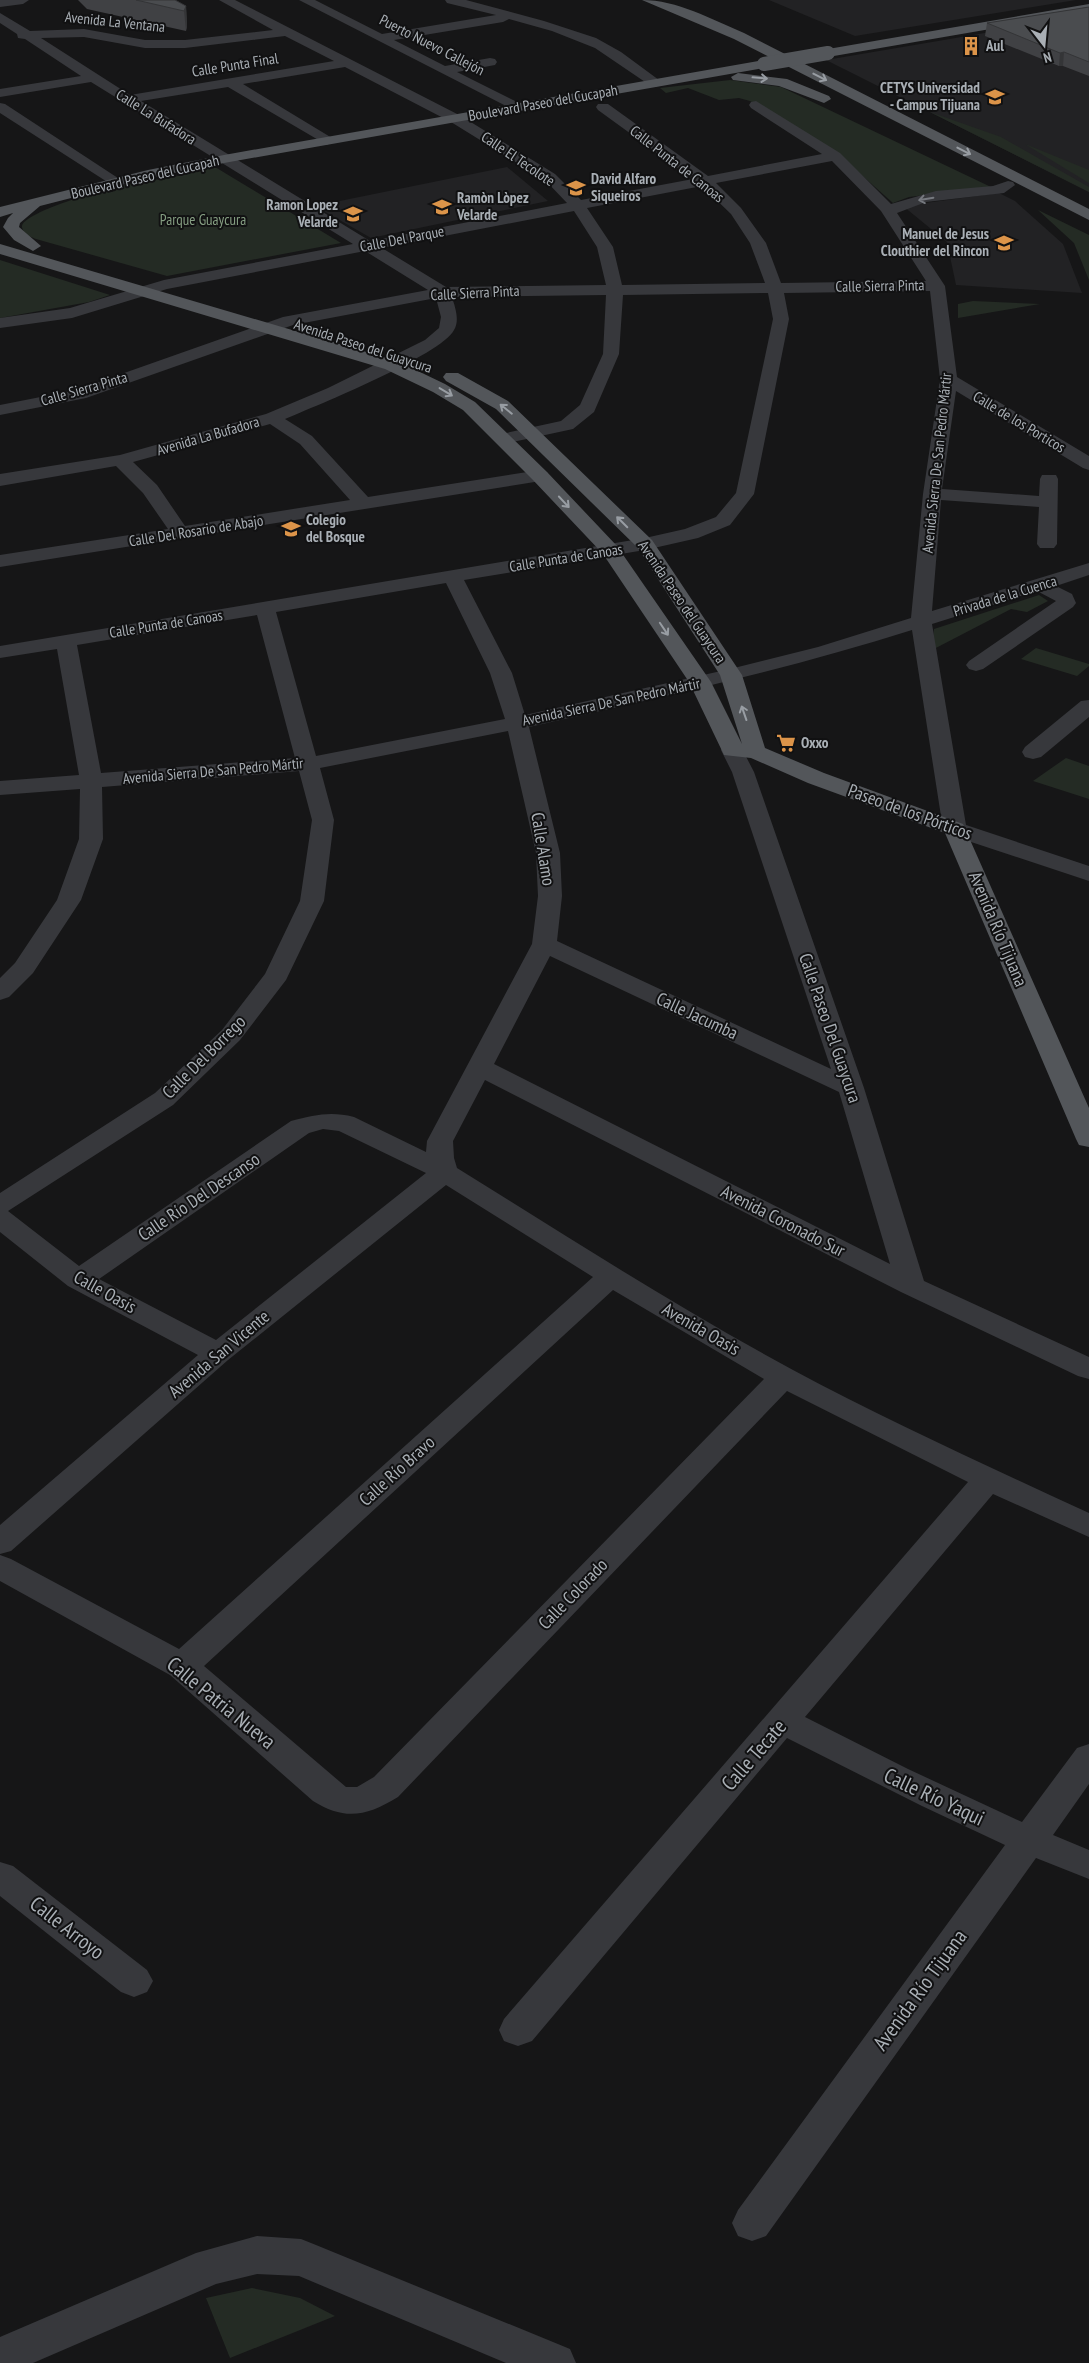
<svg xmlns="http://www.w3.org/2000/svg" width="1089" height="2363" viewBox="0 0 1089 2363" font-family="'PT Sans Narrow',sans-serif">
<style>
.built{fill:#222224}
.green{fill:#242b24}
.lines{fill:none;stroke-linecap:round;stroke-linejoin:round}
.minor{fill:#37383c;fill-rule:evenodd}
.major{fill:#53565a;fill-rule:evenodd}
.major-bridge{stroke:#53565a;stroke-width:14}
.wall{fill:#404144}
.shaded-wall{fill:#343537}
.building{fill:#4a4c4f;stroke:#343537}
.oneway{stroke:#989da3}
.oneway2{stroke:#76797f}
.labels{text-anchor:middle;stroke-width:4;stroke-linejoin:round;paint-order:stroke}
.far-street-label{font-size:15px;fill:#a9afb5;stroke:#111112}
.far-poi-label{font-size:15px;font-weight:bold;fill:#a9afb5;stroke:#111112;text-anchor:start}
.far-park-label{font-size:15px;fill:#859e82;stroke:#111112}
.street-label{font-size:18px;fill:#a9afb5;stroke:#111112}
.near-street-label{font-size:21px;fill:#a9afb5;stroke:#111112}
</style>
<rect width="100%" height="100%" fill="#161617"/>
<g class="built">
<polygon points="769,0 1076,0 855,36"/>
<polygon points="1089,15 1089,192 826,60 938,41"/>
<polygon points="507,167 548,201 371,238 315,206"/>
<polygon points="999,193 1015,201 1063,244 1082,293 956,285 947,242 903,206"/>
</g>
<g class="green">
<polygon points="730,80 781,87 991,187 909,197 893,203 839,155 750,101 739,98 719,100 688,88 666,93 660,88"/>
<polygon points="930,112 1001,137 1089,187 1089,192"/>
<polygon points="1025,144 1089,170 1089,183"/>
<path d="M215 167 341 243 167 276 36 239C31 237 23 234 22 227 21 213 100 191 114 187 134 182 157 180 178 176 191 174 203 169 215 167Z"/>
<polygon points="1038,210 1089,235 1089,280 1074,243"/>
<polygon points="0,260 110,295 89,302 0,318"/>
<polygon points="973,301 1040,304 958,318 958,304"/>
<polygon points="1039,595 1048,601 1027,612 1011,609 932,650 934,629"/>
<polygon points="1036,648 1089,664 1089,666 1077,676 1021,659"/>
<polygon points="1066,758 1089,766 1089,799 1033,781"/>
<polygon points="252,2288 300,2298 335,2316 230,2358 206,2298"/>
</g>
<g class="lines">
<g class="minor">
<polygon points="0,0 29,0 23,4 0,7"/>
<path d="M219 0H235L461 116 555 174 581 200 693 179 598 110 596 107 598 104H608L708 176 822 154 751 108 749 105 751 102 756 101 840 153 891 204 936 191 993 186 1008 181 1013 182 1015 185 1004 193 926 202 897 213 945 286 957 377 1089 456V470L1083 468 956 391 942 489 1039 496 1040 479 1042 475H1056L1058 479 1057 544 1054 548H1040L1037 544 1039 507 941 500 932 611 1089 563V575L1056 586 1072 594 1076 603 1073 607 983 669 976 671 969 669 966 665 969 661 1056 601 1037 591 932 624 966 825 1089 866V881L947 834 943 829 912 630C786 670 658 698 529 727L560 853 562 896 557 941 831 1069 732 772 721 750 724 745 732 743 740 745 754 772 864 1088 924 1281 1089 1357V1379L1078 1376 901 1292 485 1080 453 1141 454 1158 457 1168C568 1237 678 1308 793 1370 890 1422 990 1467 1089 1513V1537L993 1494 805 1717 908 1769 1022 1822 1077 1748 1089 1744V1784L1053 1835 1089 1850V1879L1036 1858 766 2236 752 2241 738 2236 732 2223 738 2210 1005 1845 922 1806 787 1738 532 2041 518 2046 504 2041 499 2030 504 2019 968 1482 787 1391 398 1797C367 1816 345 1821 313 1801L170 1675 0 1581V1555L11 1559 179 1649 593 1277 446 1185 228 1360 11 1551 0 1554V1525L198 1355 68 1286 0 1232V1193L155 1093 222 1030 265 974 300 901 312 820 299 771 102 787 103 839 81 900 33 973 9 997 0 1000V978L15 963 57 900 79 839 80 789 0 795V781L79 775 57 649 0 658V646L645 538 685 529 716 517 736 493 773 319 768 293 623 295 619 354 594 412 573 429 503 444 497 443 494 439 497 435 561 421 580 405 603 354 606 295 452 297C455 307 460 320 454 330 441 355 316 406 285 419L312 436 368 497 540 470 547 472 549 476 547 480 0 567V555L168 529 143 493 116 466 0 486V474L120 455 266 414 328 388 425 340 439 328 441 317 436 298 293 325 86 398 0 415V405L76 390 283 317 428 290 365 251 167 289 72 318 0 328V318L70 308 164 280 353 244 91 82 0 97V89L81 76 25 39 18 38 17 34 0 23V13L30 31 84 29 145 40H185L273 30ZM285 36 334 61 130 95 41 38 84 37 145 48H185ZM345 67 451 122 545 180 567 203 370 241 141 101 228 87 327 145 334 141 332 138 243 84ZM832 161 881 211 926 281 781 283 766 243 741 208 716 183ZM702 186 731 214 750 243 765 283 622 285 613 247 587 208ZM574 211 597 247 606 285 446 287 382 248ZM930 291 940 379 923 494 911 618 818 647 730 669 525 715 512 673 464 580 645 550 698 538 730 525 754 494 789 319 784 293ZM270 424 300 444 350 500 185 526 157 485 133 462ZM446 583 490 673 505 719 316 756 276 612ZM257 615 295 758 101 773 77 645ZM508 731 536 853 538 896 532 944 427 1141 426 1152 354 1117C330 1111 315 1115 291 1121L79 1266 8 1211 173 1105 240 1040 286 980 324 901 334 820 320 768ZM550 956 839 1092 890 1264 494 1064ZM323 1129 339 1131 426 1173 216 1340 99 1279 309 1133ZM613 1290 764 1379 374 1777 357 1787H346L204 1666Z"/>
<polygon points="299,0 315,0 382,34 496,15 447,3 445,0 466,0 544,21 596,38 621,52 663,83 656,87 651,86 595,48 552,31 509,19 503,22 394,40 445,66 490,58 495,59 497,62 495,65 457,72 521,104 523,107 521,110 516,111"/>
<polygon points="0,103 5,104 124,182 117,186 112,185 0,113"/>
<polygon points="1089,700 1089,717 1041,757 1033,759 1025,757 1022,752 1025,747 1081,701"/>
<polygon points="0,1862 13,1866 147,1970 153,1981 147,1992 134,1997 121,1992 0,1896"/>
<polygon points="257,2236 301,2239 316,2245 570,2349 576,2363 506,2363 299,2276 257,2274 216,2284 33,2363 0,2363 0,2337 196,2253"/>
</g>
<g class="major">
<path d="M642 0C677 0 711 19 744 33L1089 209V220L734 39Z"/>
<polygon points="1089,4 1089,12 828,57 821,53 828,49"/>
<polygon points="764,60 771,64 769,67 224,163 149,178 40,206 20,223 19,227 41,246 33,251 14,240 3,227 8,218 13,213 0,217 0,207 148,170 224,155"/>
<polygon points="738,73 787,79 829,96 831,99 824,103 779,86 733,80 731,77"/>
<polygon points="0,244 397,361 445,384 475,402 547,472 617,546 711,682 742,744 720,675 638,548 496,409 446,381 443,377 446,373 458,373 508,401 652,540 742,675 765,748 824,773 963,824 1089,1108 1089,1147 1079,1145 1076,1139 945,833 808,783 751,758 724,755 689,682 603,554 533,480 463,410 433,392 385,369 0,254"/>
</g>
<polyline class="major-bridge" points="764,64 828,53"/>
</g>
<g class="wall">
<polygon points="78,0 175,0 186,6 187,26 186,31 87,9"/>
<polygon points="1089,7 1089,76 1063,66 1059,66 985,36 987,23"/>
</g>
<g class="shaded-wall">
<polygon points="186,6 187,26 186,31 184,11"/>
<polygon points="1064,52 1063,66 1059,66 1060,53"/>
</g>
<g class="building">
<polygon points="136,0 175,0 186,6 184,11"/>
<polygon points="1089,7 1089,62 1064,52 1060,53 987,23"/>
</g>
<defs><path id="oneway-shaft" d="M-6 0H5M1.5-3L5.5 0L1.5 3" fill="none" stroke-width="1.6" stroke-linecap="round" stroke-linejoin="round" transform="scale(1.25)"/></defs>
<g class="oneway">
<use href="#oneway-shaft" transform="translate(820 77) rotate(27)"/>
<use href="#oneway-shaft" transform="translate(760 78) rotate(5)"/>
<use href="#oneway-shaft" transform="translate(964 151) rotate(27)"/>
<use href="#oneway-shaft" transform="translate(446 392) rotate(31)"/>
<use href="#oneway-shaft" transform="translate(506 409) rotate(-141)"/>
<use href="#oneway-shaft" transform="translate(564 502) rotate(47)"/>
<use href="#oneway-shaft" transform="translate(622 522) rotate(-135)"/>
<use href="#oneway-shaft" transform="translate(664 629) rotate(56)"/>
<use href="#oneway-shaft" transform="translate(744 713) rotate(-109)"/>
</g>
<use class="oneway2" href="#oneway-shaft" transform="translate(926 199) rotate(170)"/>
<defs>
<g id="building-bare" transform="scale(1.5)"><path d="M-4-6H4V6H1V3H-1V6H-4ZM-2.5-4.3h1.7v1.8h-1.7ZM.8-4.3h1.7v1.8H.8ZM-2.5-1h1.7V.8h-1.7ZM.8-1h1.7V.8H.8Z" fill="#dc9449" stroke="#111112" stroke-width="2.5" paint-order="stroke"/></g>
<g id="university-bare" transform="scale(1.5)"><path d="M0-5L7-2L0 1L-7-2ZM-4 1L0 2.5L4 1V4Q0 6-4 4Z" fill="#dc9449" stroke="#111112" stroke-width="2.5" paint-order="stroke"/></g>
<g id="school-bare" transform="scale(1.5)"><path d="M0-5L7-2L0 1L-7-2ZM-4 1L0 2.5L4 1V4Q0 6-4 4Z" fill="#dc9449" stroke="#111112" stroke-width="2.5" paint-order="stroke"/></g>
<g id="supermarket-bare" transform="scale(1.5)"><path d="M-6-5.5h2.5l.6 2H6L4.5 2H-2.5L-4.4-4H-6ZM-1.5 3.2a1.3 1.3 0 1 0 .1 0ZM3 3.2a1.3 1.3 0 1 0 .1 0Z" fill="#dc9449" stroke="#111112" stroke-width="2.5" paint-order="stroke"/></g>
</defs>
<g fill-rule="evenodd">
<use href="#building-bare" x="971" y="46"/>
<use href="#university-bare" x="995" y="97"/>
<use href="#school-bare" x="576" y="188"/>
<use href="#school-bare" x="442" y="207"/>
<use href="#school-bare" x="353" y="214"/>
<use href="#school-bare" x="1004" y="243"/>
<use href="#school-bare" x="291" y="529"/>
<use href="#supermarket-bare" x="786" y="743"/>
</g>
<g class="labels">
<g class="far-street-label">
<text transform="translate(115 22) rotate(6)" y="5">Avenida La Ventana</text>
<text transform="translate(432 45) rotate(27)" y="5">Puerto Nuevo Callejón</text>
<text transform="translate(235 65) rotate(-9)" y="5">Calle Punta Final</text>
<text transform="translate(543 103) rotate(-10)" y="5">Boulevard Paseo del Cucapah</text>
<text transform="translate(156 117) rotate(32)" y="5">Calle La Bufadora</text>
<text transform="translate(518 159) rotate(34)" y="5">Calle El Tecolote</text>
<text transform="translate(677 164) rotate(38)" y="5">Calle Punta de Canoas</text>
<text transform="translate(145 177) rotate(-13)" y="5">Boulevard Paseo del Cucapah</text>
<text transform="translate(402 239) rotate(-11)" y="5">Calle Del Parque</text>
<text transform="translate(880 286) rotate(-1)" y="5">Calle Sierra Pinta</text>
<text transform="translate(475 293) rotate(-3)" y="5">Calle Sierra Pinta</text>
<text transform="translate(363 346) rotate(18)" y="5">Avenida Paseo del Guaycura</text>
<text transform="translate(84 389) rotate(-16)" y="5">Calle Sierra Pinta</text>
<text transform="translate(1019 422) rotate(31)" y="5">Calle de los Porticos</text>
<text transform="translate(208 436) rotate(-16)" y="5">Avenida La Bufadora</text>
<text transform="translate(937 463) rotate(-84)" y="5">Avenida Sierra De San Pedro Mártir</text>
<text transform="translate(196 531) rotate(-9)" y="5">Calle Del Rosario de Abajo</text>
<text transform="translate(566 558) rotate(-9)" y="5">Calle Punta de Canoas</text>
<text transform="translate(1005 596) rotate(-17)" y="5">Privada de la Cuenca</text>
<text transform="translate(682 602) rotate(56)" y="5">Avenida Paseo del Guaycura</text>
<text transform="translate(166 624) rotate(-9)" y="5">Calle Punta de Canoas</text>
<text transform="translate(611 702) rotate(-12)" y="5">Avenida Sierra De San Pedro Mártir</text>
<text transform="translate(213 771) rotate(-5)" y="5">Avenida Sierra De San Pedro Mártir</text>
</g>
<g class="far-poi-label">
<text x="986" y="51">Aul</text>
<text x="980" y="93" text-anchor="end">CETYS Universidad<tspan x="980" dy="17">- Campus Tijuana</tspan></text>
<text x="591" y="184">David Alfaro<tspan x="591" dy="17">Siqueiros</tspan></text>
<text x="457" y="203">Ramòn Lòpez<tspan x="457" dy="17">Velarde</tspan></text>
<text x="338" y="210" text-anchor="end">Ramon Lopez<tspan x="338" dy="17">Velarde</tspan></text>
<text x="989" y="239" text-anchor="end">Manuel de Jesus<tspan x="989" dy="17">Clouthier del Rincon</tspan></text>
<text x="306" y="525">Colegio<tspan x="306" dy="17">del Bosque</tspan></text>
<text x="801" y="748">Oxxo</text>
</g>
<g class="far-park-label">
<text x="203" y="225">Parque Guaycura</text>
</g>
<g class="street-label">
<text transform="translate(910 812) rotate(20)" y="6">Paseo de los Pórticos</text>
<text transform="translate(543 849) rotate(81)" y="6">Calle Alamo</text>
<text transform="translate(998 929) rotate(67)" y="6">Avenida Río Tijuana</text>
<text transform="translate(697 1016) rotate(25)" y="6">Calle Jacumba</text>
<text transform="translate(830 1028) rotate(71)" y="6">Calle Paseo Del Guaycura</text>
<text transform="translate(204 1057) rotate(-45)" y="6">Calle Del Borrego</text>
<text transform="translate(199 1197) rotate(-34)" y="6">Calle Río Del Descanso</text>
<text transform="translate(783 1221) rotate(27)" y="6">Avenida Coronado Sur</text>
<text transform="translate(105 1292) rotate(29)" y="6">Calle Oasis</text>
<text transform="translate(701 1329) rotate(30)" y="6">Avenida Oasis</text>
<text transform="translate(219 1354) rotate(-40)" y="6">Avenida San Vicente</text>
<text transform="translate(397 1471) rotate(-42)" y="6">Calle Río Bravo</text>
<text transform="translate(573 1594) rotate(-46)" y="6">Calle Colorado</text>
</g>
<g class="near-street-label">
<text transform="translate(221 1703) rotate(39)" y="7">Calle Patria Nueva</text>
<text transform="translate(754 1755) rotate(-49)" y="7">Calle Tecate</text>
<text transform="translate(934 1797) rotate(25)" y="7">Calle Río Yaqui</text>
<text transform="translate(67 1928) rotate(38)" y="7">Calle Arroyo</text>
<text transform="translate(920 1990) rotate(-54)" y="7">Avenida Río Tijuana</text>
</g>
</g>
<g transform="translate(1044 45) rotate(164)" stroke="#111112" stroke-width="4" paint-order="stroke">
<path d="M0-4L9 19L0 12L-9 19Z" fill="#a9afb5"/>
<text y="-8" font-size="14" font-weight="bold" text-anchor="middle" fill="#a9afb5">N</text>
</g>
</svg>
